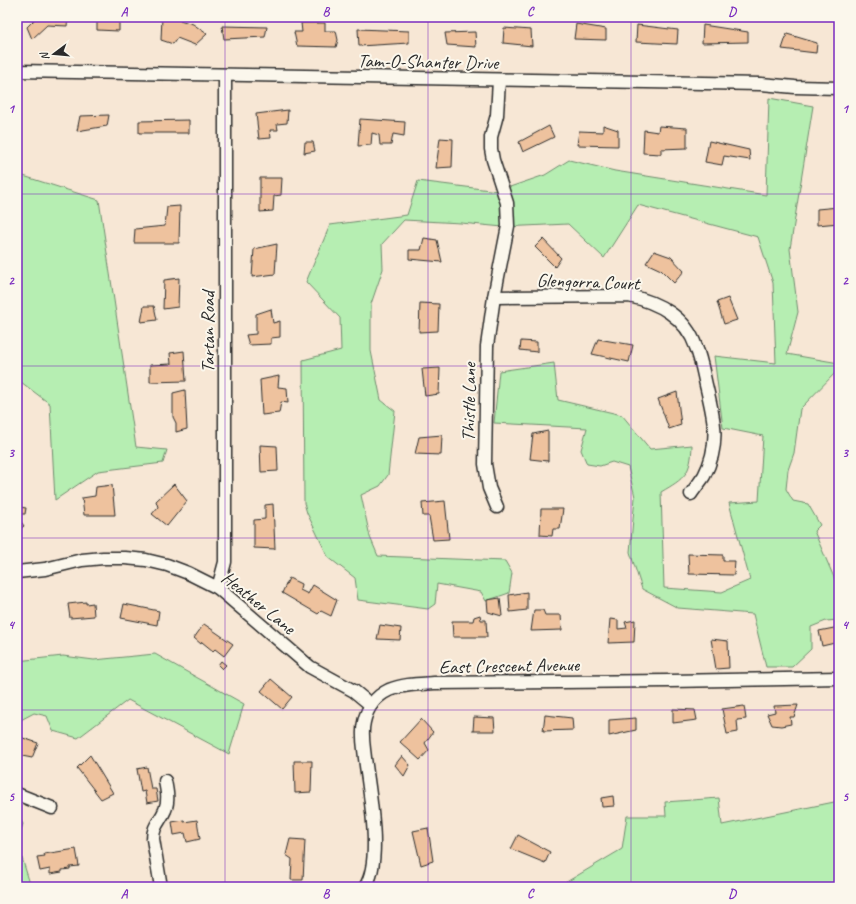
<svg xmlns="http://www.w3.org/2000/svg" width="856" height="904" viewBox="0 0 856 904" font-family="Caveat,sans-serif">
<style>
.green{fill:#b6eeb2;stroke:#708c6e}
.building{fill:#eec29e;stroke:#2b2b2b}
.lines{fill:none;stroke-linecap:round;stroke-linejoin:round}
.minor-casing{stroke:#2b2b2b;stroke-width:15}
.minor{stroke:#fbf7ec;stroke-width:12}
.grid{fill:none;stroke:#7b2cbf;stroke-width:1;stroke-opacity:0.55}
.labels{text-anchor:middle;stroke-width:4;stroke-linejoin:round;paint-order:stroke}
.street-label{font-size:19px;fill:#2b2b2b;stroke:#fbf7ec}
.neatline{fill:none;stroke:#7b2cbf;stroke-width:1.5}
.grid-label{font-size:13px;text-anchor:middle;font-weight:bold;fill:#7b2cbf}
</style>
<rect width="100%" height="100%" fill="#f7e7d5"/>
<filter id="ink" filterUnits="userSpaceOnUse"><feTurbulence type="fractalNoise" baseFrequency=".025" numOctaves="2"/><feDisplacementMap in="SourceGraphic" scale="8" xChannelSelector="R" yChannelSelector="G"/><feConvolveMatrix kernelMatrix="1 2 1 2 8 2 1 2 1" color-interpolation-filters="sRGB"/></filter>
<g filter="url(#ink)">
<g class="green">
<path d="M769 98 813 106 790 249 798 312 787 354 839 363V369L800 409 794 453 788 470 786 489 793 501 808 504 820 525 814 531 839 589V620L826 621 811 627V649L792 667H766L753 614 678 608 642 589 630 552 635 497 628 467 612 462 600 466 587 464 581 450 587 428 494 423 499 371 554 363 558 400 622 415 650 449 692 445C691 474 685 478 661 492L664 588 722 592 750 580 729 503 759 501 763 436 723 428 714 356 776 363 773 283 758 237 638 205 604 258 568 224 503 227 461 223 404 220 382 244 383 269 371 304V351L381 400 395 411 388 475 380 486 361 495 370 537 378 556 505 561 512 573 509 593 486 601 481 592 437 584 435 604 428 609 358 600 355 578 328 557 307 513 304 503 303 360 341 350 340 318 306 282 330 225 407 215 418 181 498 191 545 175 569 160 615 171 766 195Z"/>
<polygon points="17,174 99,200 136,447 167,450 163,463 98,471 55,500 50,404 17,379"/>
<polygon points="155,654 244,704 229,754 128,700 78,738 53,731 47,716 34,713 17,722 17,661 63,656 94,660"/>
<polygon points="719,798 722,825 839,801 839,887 558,887 622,849 627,816 666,816 665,802"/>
<polygon points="17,814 23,824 17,842 31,887 17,887"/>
</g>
<g class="building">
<polygon points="37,17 68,17 67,26 47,25 32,39 27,27"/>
<polygon points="97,17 119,17 119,31 97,30"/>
<polygon points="162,17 173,17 173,18 193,24 207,34 195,45 177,38 173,44 161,40"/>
<polygon points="301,23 325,23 325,31 336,31 338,40 336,47 297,46 294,32 302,32"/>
<polygon points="576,24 606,29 606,40 574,39"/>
<polygon points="637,25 678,30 677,44 636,42"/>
<polygon points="703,25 748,32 748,42 702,43"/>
<polygon points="222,26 267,27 265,37 224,39"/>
<polygon points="504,28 531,30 532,46 503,43"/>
<polygon points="358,29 409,31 409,43 359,46"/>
<polygon points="475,32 476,47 447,45 445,33"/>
<polygon points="787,34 817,43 816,53 782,49"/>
<polygon points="288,110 287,123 277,124 278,130 270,130 271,138 259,139 256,114"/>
<polygon points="109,115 107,126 77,131 80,116"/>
<polygon points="360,119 405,122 404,136 393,134 391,145 380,145 379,135 372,133 371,145 358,146"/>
<polygon points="189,120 189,133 139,133 139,121"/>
<polygon points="603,125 618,130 618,146 577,145 579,131 603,132"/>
<polygon points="549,126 554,137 523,152 519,142"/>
<polygon points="659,126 687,128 687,148 661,149 661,154 643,153 644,130 658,132"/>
<polygon points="440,138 453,139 452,167 436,168"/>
<polygon points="709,141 749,150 750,160 724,156 722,165 705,162"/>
<polygon points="305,142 313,142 315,151 304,153"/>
<polygon points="260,178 282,178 281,195 274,196 273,211 260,212"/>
<polygon points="839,188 839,223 817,225 817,209 839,207"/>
<polygon points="180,206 179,243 134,243 135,229 165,226 167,207"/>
<polygon points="424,238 437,240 442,262 409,259 409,250 421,250"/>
<polygon points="543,239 561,258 555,267 535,247"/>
<polygon points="277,244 275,274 252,277 254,249"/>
<polygon points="654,251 671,257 684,271 674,283 661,270 646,263"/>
<polygon points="836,263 839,263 839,277 838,277"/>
<polygon points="179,278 178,307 163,309 164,280"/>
<polygon points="728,298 737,320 724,324 717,302"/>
<polygon points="420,303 439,304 438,331 419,332"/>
<polygon points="144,306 154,306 157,320 141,322"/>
<polygon points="271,309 273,323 280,321 280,337 271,338 271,344 249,345 246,335 256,334 256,314"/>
<polygon points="598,339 633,345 629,362 592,354"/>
<polygon points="521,341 537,342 537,352 520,350"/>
<polygon points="184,351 186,381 150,382 150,365 171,364 170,353"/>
<polygon points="440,368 439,394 425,396 422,369"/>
<polygon points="279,376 278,387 287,388 288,403 281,402 279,413 262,415 260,380"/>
<polygon points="185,390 187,429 176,432 176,423 173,417 173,393"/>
<polygon points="677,392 681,425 669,429 658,399"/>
<polygon points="548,431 548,461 530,459 533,434"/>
<polygon points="442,435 441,455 415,454 419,437"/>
<polygon points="260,445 277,446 278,471 261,472"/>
<polygon points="174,484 187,501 167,526 152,514 158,507 156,501"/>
<polygon points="112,485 115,515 84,515 82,498 95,496 96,487"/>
<polygon points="445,501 449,539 433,540 429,516 423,516 422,503"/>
<polygon points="18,504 20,507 26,508 25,514 21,514 17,516 24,526 17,531 17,505"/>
<polygon points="273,504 275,549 254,548 254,520 265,519 265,505"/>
<polygon points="541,509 563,509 560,529 553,529 552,536 540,535"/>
<polygon points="688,554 723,555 723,561 735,561 734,575 689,574"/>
<polygon points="289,578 301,584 300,590 308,594 313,585 337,600 331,616 321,611 318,614 282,593"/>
<polygon points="527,592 527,610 510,612 509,595"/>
<polygon points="500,598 502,616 488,612 487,600"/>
<polygon points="86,602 86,604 93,603 94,616 70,618 68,604"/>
<polygon points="124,604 159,611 157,625 121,618"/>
<polygon points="534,610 543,610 545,615 561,615 562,630 531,631"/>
<polygon points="480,615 481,620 486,620 487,637 453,637 452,621 473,621 474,617"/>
<polygon points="610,619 618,620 618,629 627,628 625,622 635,620 634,642 608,643"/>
<polygon points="204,624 233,644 224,656 215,649 213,651 202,642 201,644 194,638"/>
<polygon points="380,625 401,628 400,640 377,639"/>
<polygon points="839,627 839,642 822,646 819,631"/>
<polygon points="711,639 728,641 729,668 716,669"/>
<polygon points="221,661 226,665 222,669 218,665"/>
<polygon points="271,679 292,697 282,709 261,691"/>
<polygon points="798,705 794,717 790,717 791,724 781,726 772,725 767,714 775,712 774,706"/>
<polygon points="744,706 746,719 737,720 738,732 727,734 722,709"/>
<polygon points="673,709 695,710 697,720 673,723"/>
<polygon points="839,712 839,729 835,730 837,713"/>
<polygon points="545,715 572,718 573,730 543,731"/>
<polygon points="474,717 494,718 495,731 473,731"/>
<polygon points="636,718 636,730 609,736 609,720"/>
<polygon points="421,719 433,732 425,743 429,750 420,760 400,742"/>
<polygon points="17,736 38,743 32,758 17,755"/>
<polygon points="90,755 113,793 101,799 77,768"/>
<polygon points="402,756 410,765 404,776 395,765"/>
<polygon points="294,761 312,761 311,792 295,793"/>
<polygon points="147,767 151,789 156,789 158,801 147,803 145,791 141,792 137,769"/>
<polygon points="613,796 614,806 602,807 601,798"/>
<polygon points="184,820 184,822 197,820 200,839 187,842 185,833 174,835 172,822"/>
<polygon points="428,828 433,861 421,865 413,831"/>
<polygon points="518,835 550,852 545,863 511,849"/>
<polygon points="290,839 305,840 303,880 291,880 292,859 286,855"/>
<polygon points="76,849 79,866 70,867 70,869 62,870 62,872 50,874 50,869 40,871 37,857 45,856 44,854"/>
</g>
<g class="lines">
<g class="minor-casing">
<g id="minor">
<polyline points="17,71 761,84 795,87 839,88"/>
<path d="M494 297 629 296C658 302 686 317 696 347 701 359 703 372 706 385 714 418 721 444 704 476 700 482 695 488 691 494"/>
<polyline points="497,507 489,488 485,464 487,346 494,297 508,226 507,203 493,160 491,149 491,137 497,115 499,80"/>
<polyline points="17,572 45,569 82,560 103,558 125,558 146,560 167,565 188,573 218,588 310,667 354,691 371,705"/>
<polyline points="218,588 225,562 225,75"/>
<polyline points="17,794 52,808"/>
<path d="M161 887 153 839C153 825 160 822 165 810 169 801 167 791 165 781"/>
<path d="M365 887C383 861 369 791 365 758 364 747 361 734 364 722 367 708 376 696 389 690 403 684 419 684 434 683L670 681 839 678"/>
</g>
</g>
<use href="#minor" class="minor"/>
</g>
</g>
<path class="grid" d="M225 17V887M428 17V887M631 17V887M17 194H839M17 366H839M17 538H839M17 710H839"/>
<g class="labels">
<g class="street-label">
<text transform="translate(428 61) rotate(1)" y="7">Tam-O-Shanter Drive</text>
<text transform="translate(588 281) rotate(2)" y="7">Glengorra Court</text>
<text transform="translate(207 332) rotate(-90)" y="7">Tartan Road</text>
<text transform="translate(468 402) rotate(-89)" y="7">Thistle Lane</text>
<text transform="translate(259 602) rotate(39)" y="7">Heather Lane</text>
<text transform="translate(509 665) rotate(-1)" y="7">East Crescent Avenue</text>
</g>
</g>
<rect width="856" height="904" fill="none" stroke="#fbf7ec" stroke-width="44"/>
<g transform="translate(54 54) rotate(254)" stroke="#fbf7ec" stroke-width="3" paint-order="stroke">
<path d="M0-3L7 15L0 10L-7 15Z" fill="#2b2b2b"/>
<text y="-6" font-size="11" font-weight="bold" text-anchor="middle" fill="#2b2b2b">N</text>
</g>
<rect x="22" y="22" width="812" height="860" class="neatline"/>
<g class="grid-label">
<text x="124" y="16">A</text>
<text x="326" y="16">B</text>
<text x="530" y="16">C</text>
<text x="732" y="16">D</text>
<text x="11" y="113">1</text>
<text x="845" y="113">1</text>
<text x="11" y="285">2</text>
<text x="845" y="285">2</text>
<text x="11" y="457">3</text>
<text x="845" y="457">3</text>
<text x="11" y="629">4</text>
<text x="845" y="629">4</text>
<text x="11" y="801">5</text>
<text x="845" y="801">5</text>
<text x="124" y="898">A</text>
<text x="326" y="898">B</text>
<text x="530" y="898">C</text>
<text x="732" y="898">D</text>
</g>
</svg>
